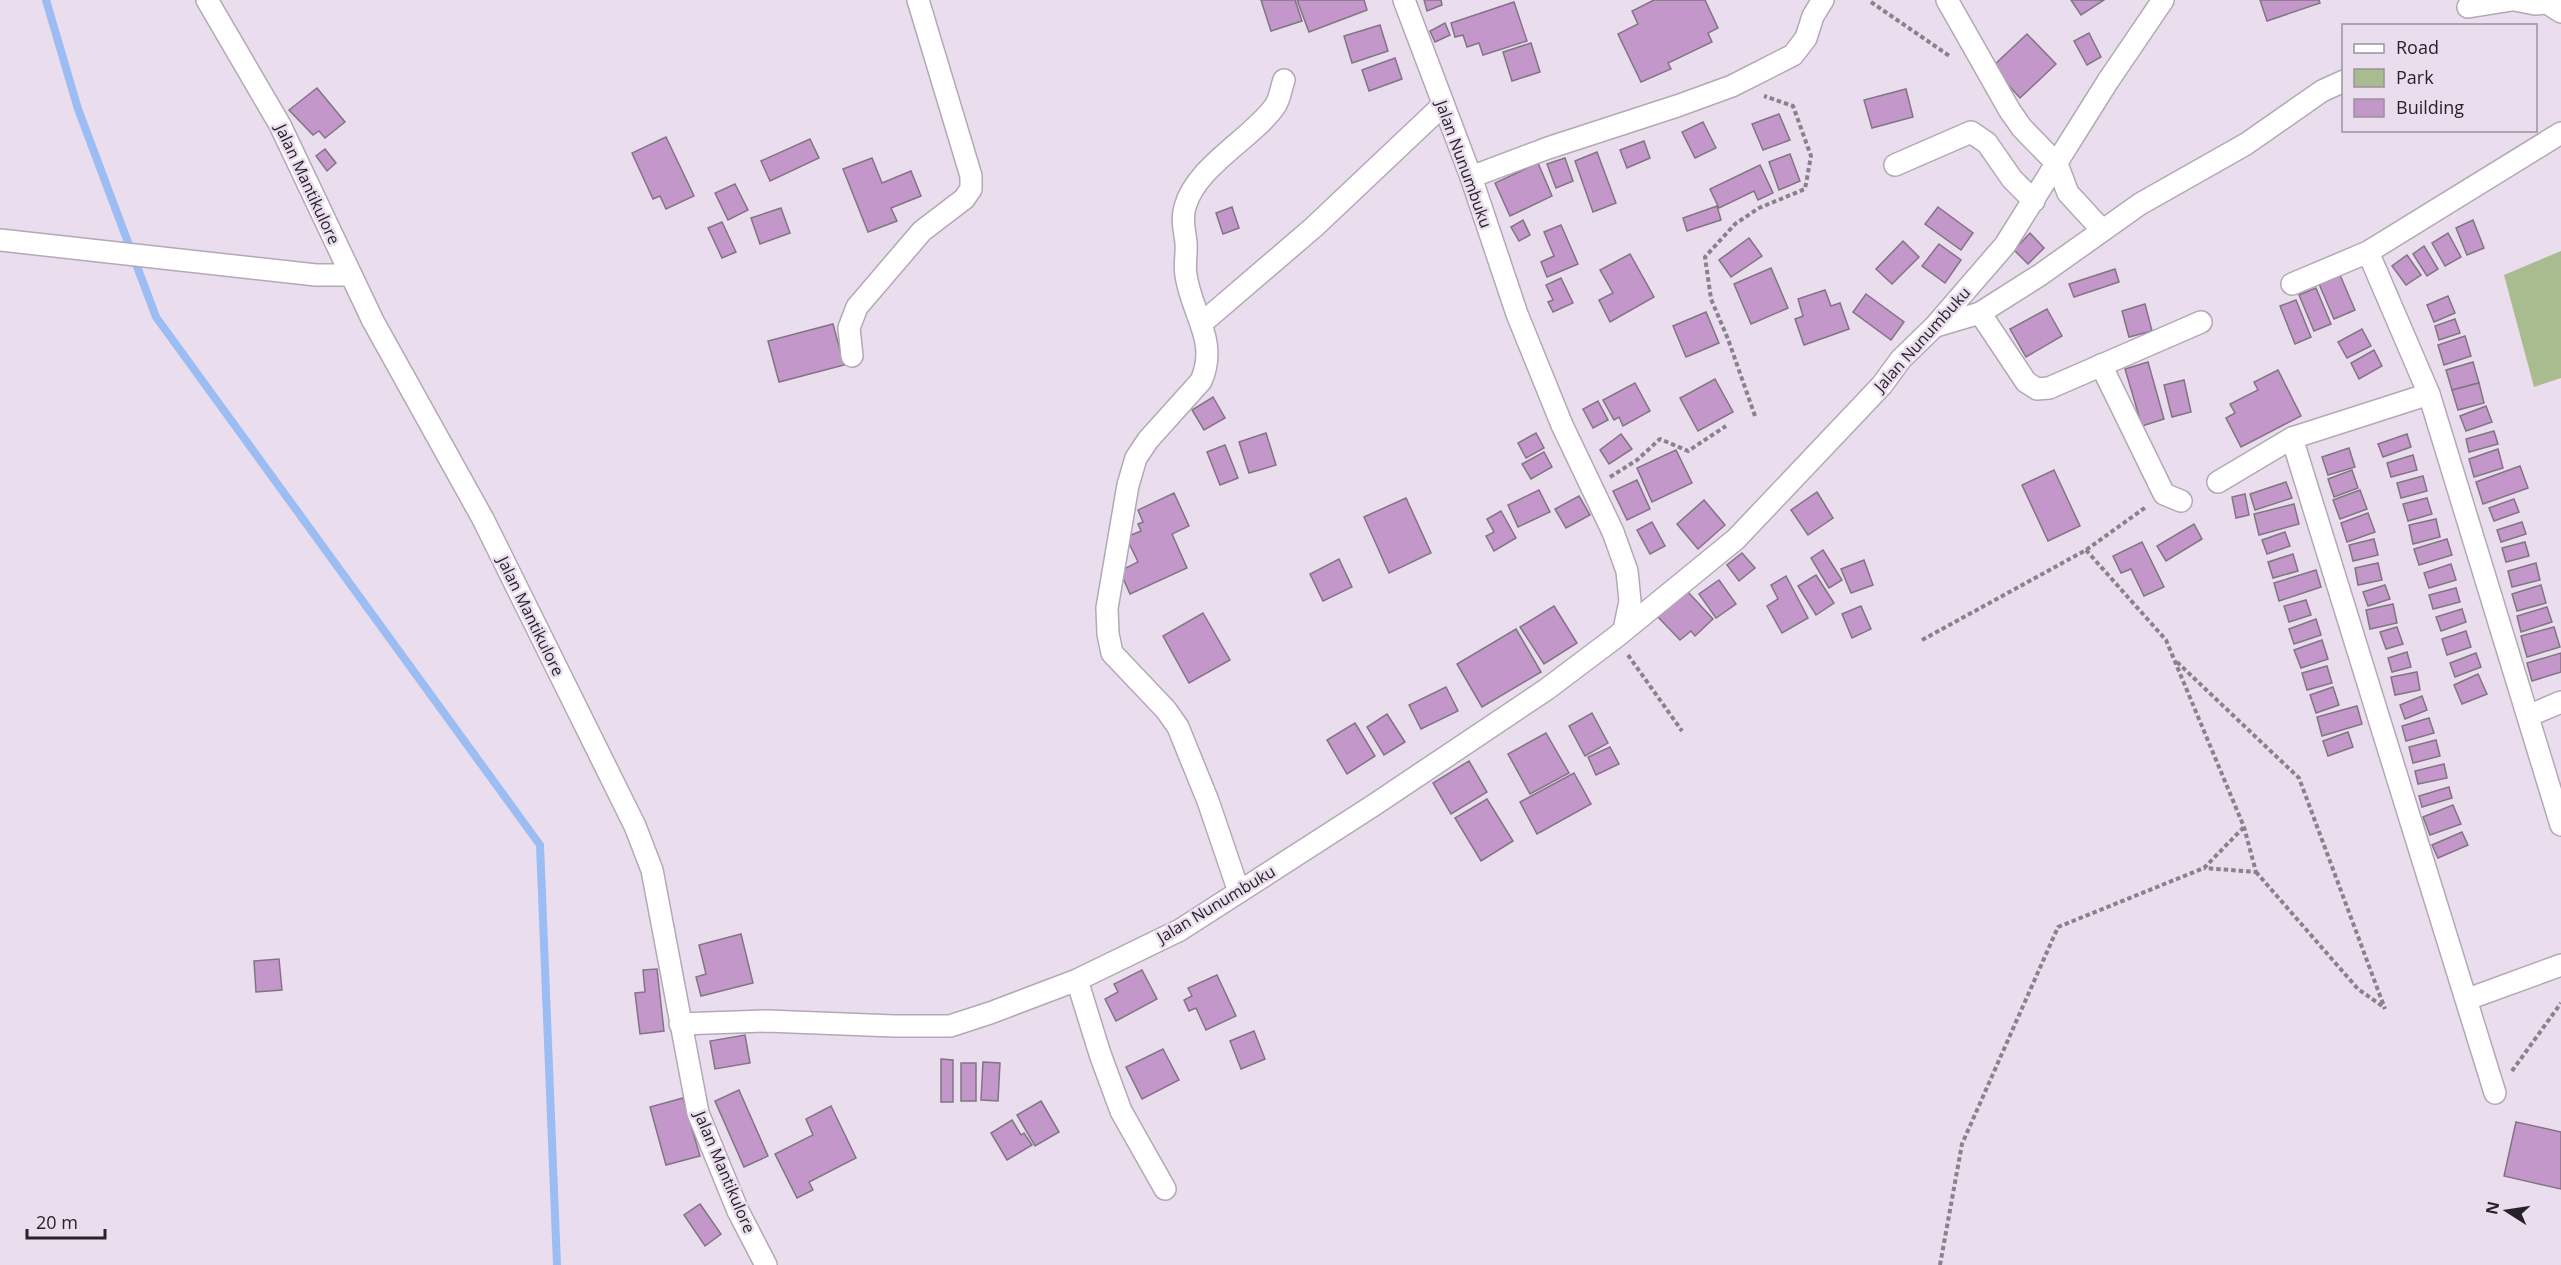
<svg xmlns="http://www.w3.org/2000/svg" width="2561" height="1265" viewBox="0 0 2561 1265" font-family="'Open Sans',sans-serif">
<style>
.green{fill:#a9bc8f}
.lines{fill:none;stroke-linecap:round;stroke-linejoin:round}
.stream{stroke:#9bbdf3;stroke-width:8}
.building{fill:#c397c9;stroke:#817583;stroke-width:1.5}
.street-casing{stroke:#b4a8b7;stroke-width:24}
.path{stroke:#8a818c;stroke-width:4;stroke-dasharray:4.5 3;stroke-linecap:butt}
.street{stroke:#fff;stroke-width:21}
.labels{text-anchor:middle;stroke-width:5;stroke-linejoin:round;paint-order:stroke}
.street-label{font-size:16px;fill:#272228;stroke:#eadded}
</style>
<rect width="100%" height="100%" fill="#eadded"/>
<polygon class="green" points="2561,251 2561,378 2534,387 2504,275"/>
<g class="lines">
<polyline class="stream" points="46,0 78,109 156,317 540,845 557,1265"/>
</g>
<g class="building">
<polygon points="1261,0 1295,0 1302,21 1271,31"/>
<polygon points="1297,0 1364,0 1367,10 1309,32"/>
<polygon points="1424,0 1441,0 1442,5 1427,11"/>
<polygon points="1654,0 1705,0 1718,28 1708,33 1712,42 1668,63 1671,69 1641,82 1618,34 1638,24 1632,11"/>
<polygon points="2071,0 2104,0 2081,15"/>
<polygon points="2260,0 2319,0 2320,3 2267,21"/>
<polygon points="1514,2 1527,41 1483,55 1479,43 1467,47 1463,35 1455,37 1451,23"/>
<polygon points="1445,23 1450,35 1435,42 1430,31"/>
<polygon points="1380,25 1388,51 1352,63 1344,36"/>
<polygon points="2089,33 2101,57 2087,65 2074,41"/>
<polygon points="2027,34 2056,64 2020,98 1992,67"/>
<polygon points="1531,43 1540,72 1512,81 1503,52"/>
<polygon points="1395,58 1402,79 1369,91 1362,70"/>
<polygon points="317,88 345,122 325,138 319,131 313,135 289,110"/>
<polygon points="1906,89 1913,117 1872,128 1864,100"/>
<polygon points="1779,114 1790,140 1763,150 1752,124"/>
<polygon points="1703,122 1716,148 1695,158 1682,132"/>
<polygon points="666,137 694,196 666,209 660,196 653,199 632,153"/>
<polygon points="810,139 819,158 770,181 761,161"/>
<polygon points="1644,141 1650,158 1627,168 1620,150"/>
<polygon points="325,149 336,163 327,171 316,156"/>
<polygon points="1597,152 1616,203 1593,212 1575,161"/>
<polygon points="1790,154 1800,181 1779,190 1769,162"/>
<polygon points="872,158 882,183 911,171 921,196 891,208 897,221 868,232 843,169"/>
<polygon points="1565,158 1573,181 1556,188 1547,164"/>
<polygon points="1538,163 1552,196 1510,216 1495,183"/>
<polygon points="1760,165 1773,193 1758,200 1754,191 1719,208 1710,189"/>
<polygon points="735,184 748,210 728,220 715,193"/>
<polygon points="1717,206 1721,220 1687,231 1683,218"/>
<polygon points="1232,207 1239,228 1223,234 1216,213"/>
<polygon points="1938,207 1973,233 1961,250 1925,224"/>
<polygon points="781,208 790,233 760,244 751,218"/>
<polygon points="1523,220 1530,235 1519,241 1511,227"/>
<polygon points="2473,220 2484,248 2467,255 2456,228"/>
<polygon points="722,222 736,252 722,258 708,228"/>
<polygon points="1561,225 1578,264 1547,277 1541,262 1554,256 1544,232"/>
<polygon points="2030,233 2044,248 2028,264 2014,250"/>
<polygon points="2448,233 2461,257 2445,266 2432,243"/>
<polygon points="1749,238 1762,256 1731,277 1719,260"/>
<polygon points="1903,241 1919,257 1892,284 1876,269"/>
<polygon points="1939,244 1961,260 1945,283 1922,266"/>
<polygon points="2424,246 2438,269 2427,276 2413,254"/>
<polygon points="1630,254 1654,297 1610,322 1599,300 1613,293 1600,270"/>
<polygon points="2407,255 2421,275 2406,285 2392,266"/>
<polygon points="1771,268 1788,308 1751,324 1734,284"/>
<polygon points="2115,269 2119,282 2074,297 2069,284"/>
<polygon points="2340,275 2355,310 2334,319 2319,284"/>
<polygon points="1561,278 1573,303 1553,312 1548,302 1553,300 1546,285"/>
<polygon points="2316,288 2331,324 2314,331 2299,295"/>
<polygon points="1825,290 1831,306 1840,303 1849,329 1804,345 1795,319 1803,316 1798,299"/>
<polygon points="1866,294 1904,322 1891,340 1853,312"/>
<polygon points="2448,296 2455,313 2434,322 2427,305"/>
<polygon points="2296,300 2311,337 2295,344 2280,306"/>
<polygon points="2145,304 2152,331 2129,337 2122,311"/>
<polygon points="2047,309 2062,336 2026,357 2010,329"/>
<polygon points="1706,312 1719,343 1686,357 1673,326"/>
<polygon points="2455,319 2460,333 2439,340 2435,326"/>
<polygon points="833,324 844,365 779,382 768,341"/>
<polygon points="2362,329 2371,346 2347,358 2338,342"/>
<polygon points="2465,336 2471,356 2444,365 2438,345"/>
<polygon points="2374,350 2382,366 2359,379 2351,363"/>
<polygon points="2148,362 2164,419 2142,426 2125,369"/>
<polygon points="2473,362 2479,383 2452,390 2446,370"/>
<polygon points="2278,370 2301,416 2241,447 2226,418 2235,413 2230,404 2258,390 2254,382"/>
<polygon points="1715,379 1733,412 1698,431 1680,398"/>
<polygon points="2184,380 2191,412 2172,417 2164,385"/>
<polygon points="1635,383 1650,411 1623,426 1619,417 1614,420 1603,400"/>
<polygon points="2479,383 2484,403 2458,410 2452,390"/>
<polygon points="1213,397 1225,418 1204,430 1192,410"/>
<polygon points="1598,401 1608,420 1593,428 1583,409"/>
<polygon points="2486,406 2492,422 2466,431 2460,416"/>
<polygon points="2494,431 2498,444 2469,452 2466,439"/>
<polygon points="1266,433 1276,465 1249,473 1239,442"/>
<polygon points="1536,433 1544,448 1526,458 1518,443"/>
<polygon points="1621,434 1632,449 1609,464 1600,450"/>
<polygon points="2407,434 2411,447 2383,457 2378,444"/>
<polygon points="1225,445 1238,478 1220,485 1207,452"/>
<polygon points="2349,448 2355,467 2328,475 2322,457"/>
<polygon points="2498,449 2503,468 2474,477 2469,459"/>
<polygon points="1676,450 1692,483 1652,502 1637,468"/>
<polygon points="1544,452 1552,467 1531,479 1522,464"/>
<polygon points="2413,455 2417,470 2391,477 2387,463"/>
<polygon points="2520,466 2528,488 2483,504 2476,482"/>
<polygon points="2054,470 2080,526 2048,541 2022,485"/>
<polygon points="2352,470 2358,488 2334,497 2328,479"/>
<polygon points="2423,476 2427,491 2401,498 2397,483"/>
<polygon points="1637,480 1650,509 1627,520 1613,491"/>
<polygon points="2286,482 2292,498 2255,510 2250,494"/>
<polygon points="1539,490 1550,512 1518,527 1508,505"/>
<polygon points="2360,490 2367,509 2340,519 2333,500"/>
<polygon points="1817,492 1833,518 1808,535 1791,510"/>
<polygon points="1174,493 1189,526 1172,534 1187,568 1130,594 1120,571 1138,562 1126,537 1141,531 1138,524 1143,522 1138,510"/>
<polygon points="2245,494 2249,515 2236,518 2232,497"/>
<polygon points="1579,496 1590,515 1566,528 1555,509"/>
<polygon points="1406,498 1431,553 1389,573 1364,517"/>
<polygon points="2427,498 2432,514 2408,521 2403,504"/>
<polygon points="2514,499 2519,512 2494,521 2489,508"/>
<polygon points="1704,500 1725,525 1698,549 1677,524"/>
<polygon points="2294,504 2299,524 2259,535 2254,514"/>
<polygon points="1501,511 1516,538 1494,551 1486,536 1494,532 1487,519"/>
<polygon points="2368,513 2375,532 2347,542 2341,523"/>
<polygon points="2436,519 2440,537 2413,544 2409,525"/>
<polygon points="1652,522 1665,546 1650,554 1637,530"/>
<polygon points="2522,522 2526,534 2501,542 2497,530"/>
<polygon points="2194,524 2202,539 2166,561 2157,546"/>
<polygon points="2285,532 2290,546 2267,554 2262,540"/>
<polygon points="2374,539 2378,555 2353,561 2349,545"/>
<polygon points="2447,539 2452,555 2419,565 2414,549"/>
<polygon points="2142,542 2164,587 2144,596 2131,569 2121,573 2113,556"/>
<polygon points="2525,542 2529,556 2506,562 2502,548"/>
<polygon points="1823,550 1842,580 1829,588 1811,558"/>
<polygon points="1742,553 1755,568 1739,581 1727,565"/>
<polygon points="2293,554 2298,571 2273,578 2268,562"/>
<polygon points="1339,559 1352,587 1323,601 1310,574"/>
<polygon points="1864,560 1873,585 1851,593 1841,569"/>
<polygon points="2378,563 2382,580 2358,585 2355,568"/>
<polygon points="2536,563 2540,580 2512,587 2508,571"/>
<polygon points="2451,564 2456,580 2429,588 2424,573"/>
<polygon points="2316,570 2321,587 2279,601 2274,583"/>
<polygon points="1816,575 1834,603 1816,615 1798,586"/>
<polygon points="1786,576 1808,618 1782,633 1767,606 1778,599 1771,585"/>
<polygon points="1719,580 1736,604 1716,618 1699,594"/>
<polygon points="2385,585 2390,599 2368,606 2363,592"/>
<polygon points="2541,585 2546,603 2517,611 2512,594"/>
<polygon points="2456,588 2460,602 2433,609 2429,595"/>
<polygon points="1687,591 1713,619 1695,636 1691,631 1680,640 1658,617"/>
<polygon points="2306,600 2311,615 2289,622 2284,606"/>
<polygon points="2393,604 2397,623 2370,629 2366,610"/>
<polygon points="1554,606 1577,643 1544,664 1520,627"/>
<polygon points="1861,606 1871,629 1852,638 1842,614"/>
<polygon points="2547,607 2552,622 2521,632 2517,616"/>
<polygon points="2462,609 2466,622 2441,631 2436,617"/>
<polygon points="1203,613 1230,660 1189,683 1163,636"/>
<polygon points="2316,619 2321,635 2294,644 2289,629"/>
<polygon points="2397,627 2403,644 2386,649 2380,632"/>
<polygon points="2554,627 2560,647 2527,657 2521,636"/>
<polygon points="1516,629 1541,672 1482,707 1457,664"/>
<polygon points="2466,631 2471,647 2447,655 2442,639"/>
<polygon points="2322,640 2328,659 2301,668 2294,650"/>
<polygon points="2407,652 2411,667 2392,672 2388,658"/>
<polygon points="2476,653 2481,667 2455,677 2450,663"/>
<polygon points="2561,653 2561,672 2532,681 2527,663"/>
<polygon points="2327,666 2332,683 2307,690 2302,673"/>
<polygon points="2417,672 2420,690 2395,695 2391,677"/>
<polygon points="2478,674 2487,694 2462,704 2454,685"/>
<polygon points="1446,687 1458,711 1421,729 1409,705"/>
<polygon points="2333,687 2339,705 2316,713 2310,695"/>
<polygon points="2422,696 2427,710 2405,719 2400,705"/>
<polygon points="2357,706 2362,724 2322,736 2317,717"/>
<polygon points="1592,713 1608,743 1585,756 1569,726"/>
<polygon points="1387,714 1405,742 1384,755 1367,727"/>
<polygon points="2429,718 2434,733 2406,741 2402,726"/>
<polygon points="1355,723 1375,756 1347,774 1327,740"/>
<polygon points="2348,732 2353,747 2328,756 2323,741"/>
<polygon points="1546,733 1569,773 1530,794 1508,754"/>
<polygon points="2436,740 2440,756 2413,763 2409,747"/>
<polygon points="1610,747 1619,764 1596,775 1588,757"/>
<polygon points="1469,761 1487,792 1451,814 1433,783"/>
<polygon points="2444,764 2447,778 2418,784 2415,771"/>
<polygon points="1574,773 1591,804 1537,834 1520,802"/>
<polygon points="2449,787 2452,798 2422,807 2419,796"/>
<polygon points="1487,799 1513,841 1481,861 1455,818"/>
<polygon points="2453,805 2461,824 2430,835 2423,817"/>
<polygon points="2462,832 2468,845 2438,858 2432,845"/>
<polygon points="741,934 753,983 701,996 696,977 706,974 699,945"/>
<polygon points="279,959 282,990 256,992 254,961"/>
<polygon points="657,969 664,1031 640,1034 635,993 645,992 643,970"/>
<polygon points="1142,970 1157,999 1116,1021 1105,999 1118,992 1114,984"/>
<polygon points="1217,975 1236,1016 1206,1030 1196,1008 1189,1011 1184,1000 1192,996 1188,988"/>
<polygon points="1254,1031 1265,1059 1241,1069 1230,1041"/>
<polygon points="745,1035 750,1063 715,1069 710,1041"/>
<polygon points="1163,1049 1179,1080 1142,1099 1126,1067"/>
<polygon points="941,1059 953,1060 953,1102 941,1102"/>
<polygon points="983,1062 1000,1063 998,1101 981,1100"/>
<rect x="961" y="1063" width="15" height="38"/>
<polygon points="739,1090 768,1156 744,1167 715,1101"/>
<polygon points="683,1098 700,1156 666,1165 650,1107"/>
<polygon points="1041,1101 1059,1132 1035,1146 1017,1115"/>
<polygon points="831,1106 856,1158 809,1182 813,1190 797,1198 775,1154 813,1135 806,1119"/>
<polygon points="1012,1120 1021,1135 1024,1133 1032,1145 1007,1160 991,1133"/>
<polygon points="2516,1122 2561,1132 2561,1189 2504,1176"/>
<polygon points="700,1204 721,1234 705,1246 684,1215"/>
</g>
<g class="lines">
<g class="street-casing">
<g id="street">
<polyline points="207,0 280,125 373,321 483,519 635,826 652,870 698,1113 738,1211 766,1265"/>
<polyline points="1404,0 1471,177 1517,314 1562,425 1613,532 1627,571 1630,601 1624,630"/>
<polyline points="1947,0 2010,111 2022,128 2057,164 2068,193 2102,230"/>
<polyline points="2515,0 2535,4 2547,3 2561,12"/>
<polyline points="2468,7 2512,0"/>
<polyline points="1895,165 1971,132 1987,143 2012,179 2034,201"/>
<polyline points="1471,177 1548,148 1677,106 1732,86 1793,55 1806,38 1813,16 1823,0"/>
<polyline points="0,240 316,275 351,275"/>
<polyline points="2368,252 2429,394 2561,825"/>
<polyline points="2292,284 2368,252 2561,133"/>
<polyline points="1980,313 2026,382 2037,389 2049,388 2201,322"/>
<polyline points="1202,323 1314,227 1443,105"/>
<polyline points="1936,326 1980,313 2040,275 2140,204 2246,144 2322,91 2344,81"/>
<polyline points="852,356 849,328 857,307 922,231 964,199 971,189 971,176 918,0"/>
<polyline points="2101,365 2164,494 2181,501"/>
<polyline points="2292,438 2495,1093"/>
<polyline points="2218,482 2292,438 2429,394"/>
<polyline points="2528,716 2561,702"/>
<path d="M1239 892 1208 801 1178 727 1166 710 1112 653 1108 634 1107 608 1128 485 1136 458 1148 440 1201 381C1219 341 1191 313 1186 275 1184 265 1187 254 1186 243 1185 231 1181 220 1185 207 1196 166 1253 138 1275 106 1280 99 1281 88 1284 80"/>
<polyline points="1077,980 1100,1054 1121,1111 1165,1189"/>
<polyline points="2468,999 2561,965"/>
<polyline points="680,1024 767,1021 894,1026 950,1026 990,1013 1077,980 1180,930 1374,805 1547,689 1616,637 1736,539 1882,385 1901,359 1935,326 2005,245 2108,81 2163,0"/>
</g>
</g>
<g class="path">
<polyline points="1871,2 1951,57"/>
<polyline points="1755,416 1728,339 1711,299 1705,257 1735,224 1759,208 1805,189 1811,156 1793,106 1764,96"/>
<polyline points="1610,477 1637,460 1660,439 1688,451 1726,426"/>
<polyline points="2086,550 2166,640 2244,827 2256,872 2204,868"/>
<polyline points="1922,640 2086,550 2146,507"/>
<polyline points="1628,655 1682,731"/>
<polyline points="2177,662 2299,778 2385,1009"/>
<polyline points="2256,872 2358,989 2385,1008"/>
<polyline points="2512,1071 2561,1003"/>
<polyline points="1940,1265 1962,1144 2058,927 2204,868 2244,827"/>
</g>
<use href="#street" class="street"/>
</g>
<g class="labels">
<g class="street-label">
<text transform="translate(1464 164) rotate(70)" y="6">Jalan Nunumbuku</text>
<text transform="translate(308 184) rotate(65)" y="6">Jalan Mantikulore</text>
<text transform="translate(1922 339) rotate(-48)" y="6">Jalan Nunumbuku</text>
<text transform="translate(531 616) rotate(64)" y="6">Jalan Mantikulore</text>
<text transform="translate(1216 904) rotate(-31)" y="6">Jalan Nunumbuku</text>
<text transform="translate(725 1172) rotate(67)" y="6">Jalan Mantikulore</text>
</g>
</g>
<rect x="2342" y="24" width="195" height="108" fill="#eadded" stroke="#9c929e" stroke-width="1.5"/>
<rect x="2354" y="44" width="30" height="9" fill="#ffffff" stroke="#9c929e" stroke-width="1.5"/>
<text x="2396" y="54" font-size="18" fill="#272228">Road</text>
<rect x="2354" y="69" width="30" height="18" fill="#a9bc8f" stroke="#9c929e" stroke-width="1.5"/>
<text x="2396" y="84" font-size="18" fill="#272228">Park</text>
<rect x="2354" y="99" width="30" height="18" fill="#c397c9" stroke="#9c929e" stroke-width="1.5"/>
<text x="2396" y="114" font-size="18" fill="#272228">Building</text>
<g transform="translate(2507 1211) rotate(282)" stroke="#eadded" stroke-width="4.5" paint-order="stroke">
<path d="M0-4.5L10 22L0 15L-10 22Z" fill="#272228"/>
<text y="-9" font-size="16" font-weight="bold" text-anchor="middle" fill="#272228">N</text>
</g>
<path d="M27 1229v9h78v-9" fill="none" stroke="#272228" stroke-width="3"/>
<text x="36" y="1229" font-size="18" fill="#272228" stroke="#eadded" stroke-width="4.5" paint-order="stroke">20 m</text>
</svg>
